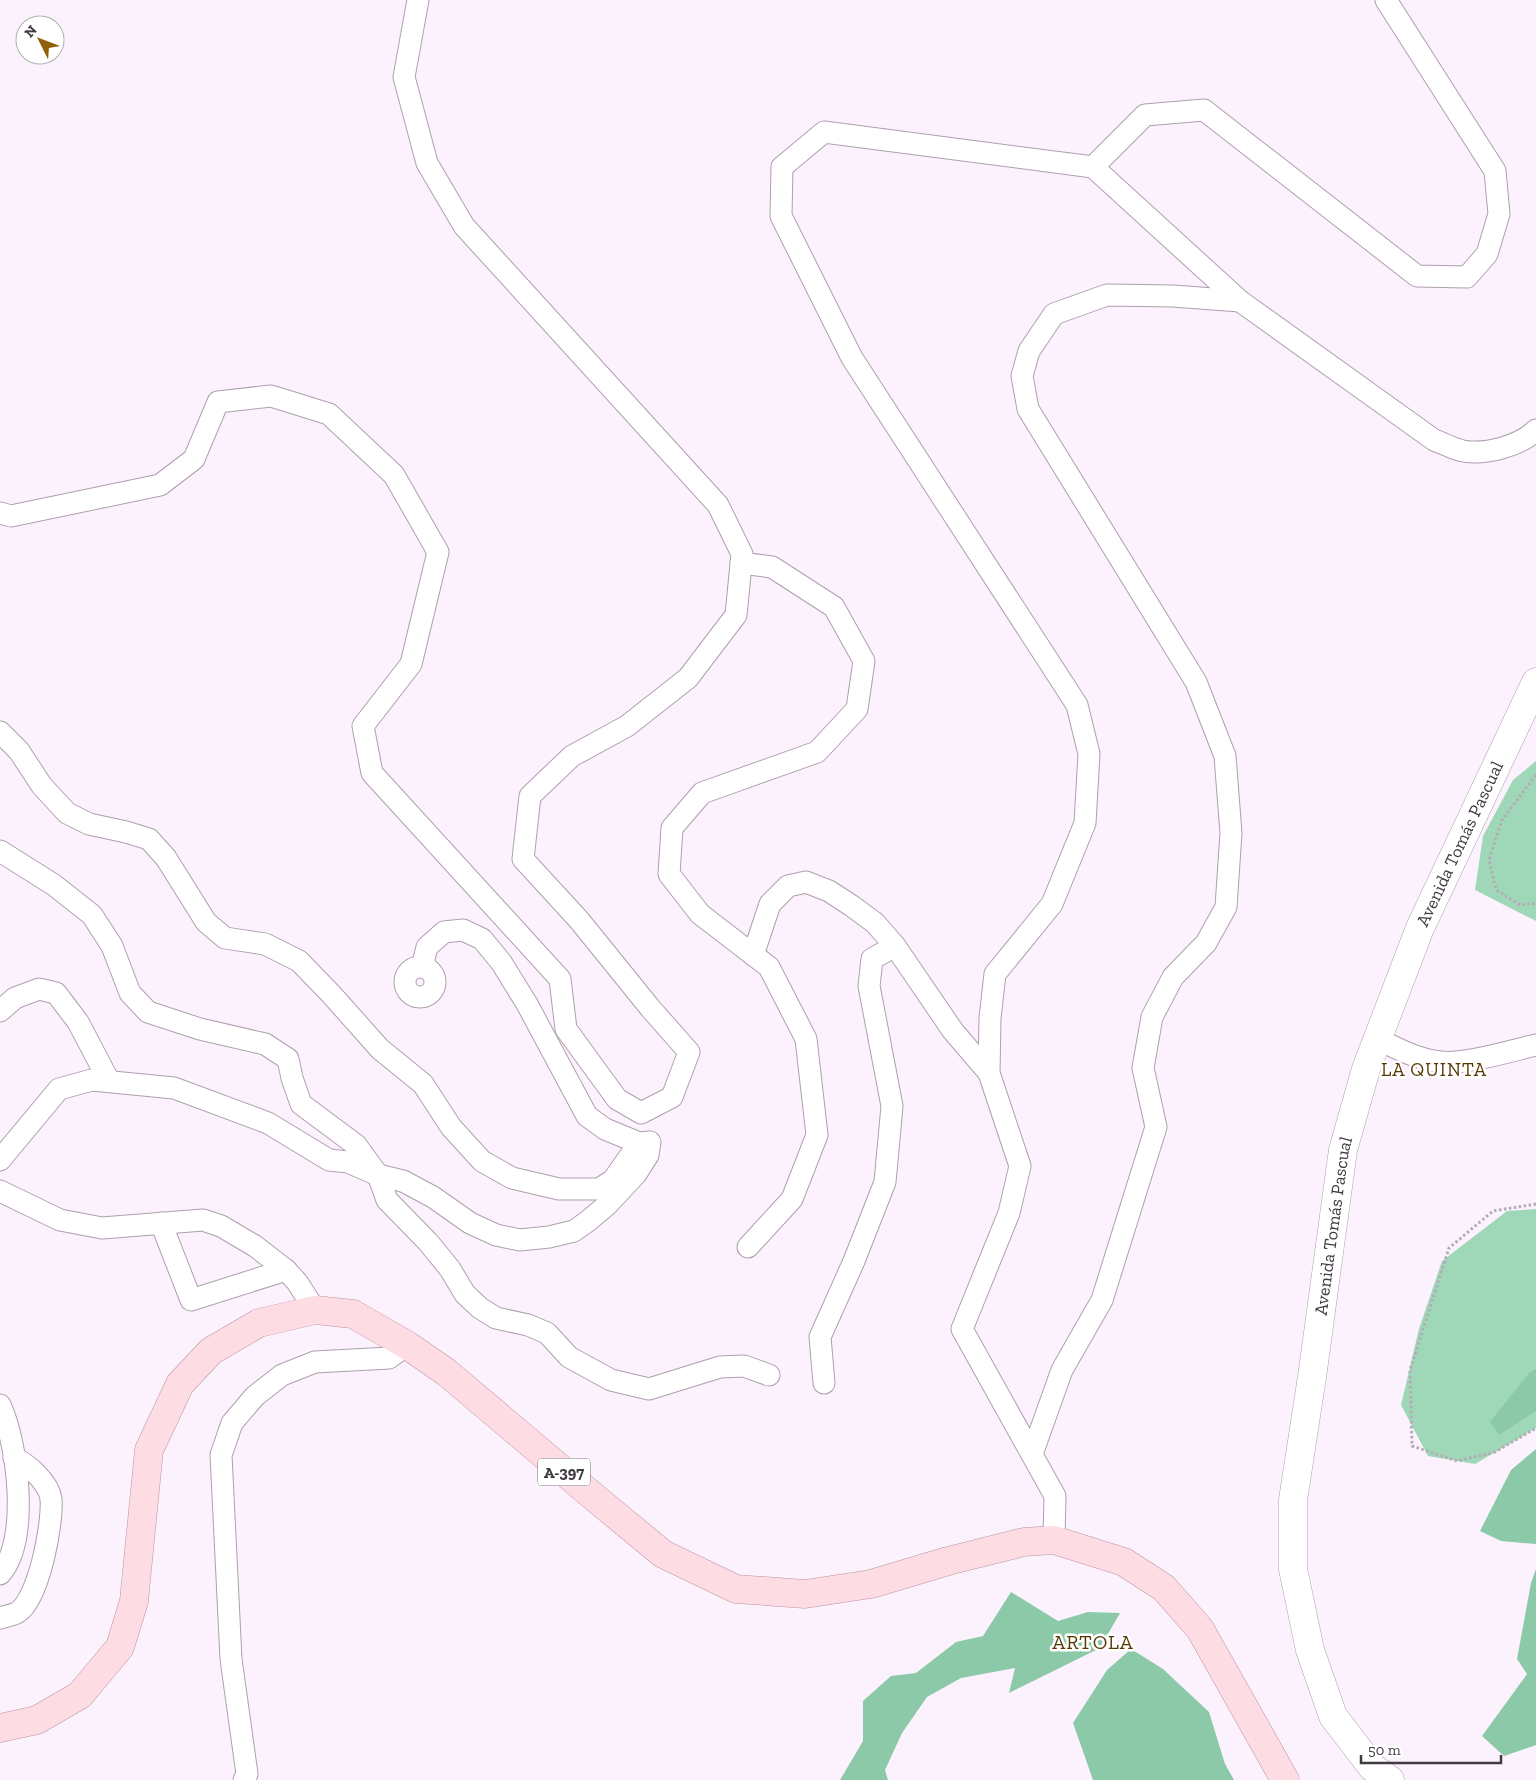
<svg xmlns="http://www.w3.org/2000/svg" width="1536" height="1780" viewBox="0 0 1536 1780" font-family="'Zilla Slab',serif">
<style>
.green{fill:#9fd8b8}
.forest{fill:#8bc9a8}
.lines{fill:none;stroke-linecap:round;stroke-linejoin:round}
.street-casing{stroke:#ae9faf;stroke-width:23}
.secondary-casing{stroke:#ae9faf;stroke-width:29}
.primary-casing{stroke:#ba949f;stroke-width:29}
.path{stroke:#b4abb5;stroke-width:3;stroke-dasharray:2.5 2.5;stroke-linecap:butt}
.street{stroke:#fff;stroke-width:21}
.secondary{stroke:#fff;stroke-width:28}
.primary{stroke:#fddce3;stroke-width:28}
.labels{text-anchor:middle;stroke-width:5;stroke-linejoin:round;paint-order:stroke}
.shield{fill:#fff;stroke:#79757a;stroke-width:1}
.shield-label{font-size:16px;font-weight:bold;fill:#403a41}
.street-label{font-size:18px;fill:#403a41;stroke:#fff}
.neighbourhood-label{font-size:19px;letter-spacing:1px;fill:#583700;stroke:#fff}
.quarter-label{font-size:20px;letter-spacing:1px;fill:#583700;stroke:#fff}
</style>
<rect width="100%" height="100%" fill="#fcf2fd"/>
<g class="green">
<polygon points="1536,761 1536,921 1475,890 1483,836 1513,780"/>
<polygon points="1536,1209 1536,1428 1475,1464 1428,1456 1401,1405 1419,1329 1442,1261 1507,1211"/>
</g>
<g class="forest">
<polygon points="1536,1369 1536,1411 1499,1435 1490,1422 1529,1373"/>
<polygon points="1536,1449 1536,1544 1501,1541 1480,1531 1511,1470"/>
<polygon points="1536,1569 1536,1745 1504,1756 1482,1736 1527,1674 1517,1659 1531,1583"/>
<polygon points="1011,1592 1058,1621 1088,1612 1120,1613 1100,1648 1009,1693 1015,1668 961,1678 927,1697 902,1733 885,1770 888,1780 840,1780 863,1741 863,1701 891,1676 916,1673 956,1642 983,1636"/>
<polygon points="1131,1649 1163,1669 1209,1712 1225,1764 1234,1780 1093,1780 1073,1723 1107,1670"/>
</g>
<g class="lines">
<g class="street-casing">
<g id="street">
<polyline points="1093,167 1145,115 1204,110 1417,276 1467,277 1487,254 1499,214 1495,171 1386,0"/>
<polyline points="0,513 11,516 160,485 194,459 218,402 271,396 329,414 394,475 438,552 411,664 363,726 372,773 560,979 566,1029 617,1099 641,1113 672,1097 689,1052 651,1009 579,920 523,859 530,796 572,756 627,726 688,678 736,615 742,554 718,505 464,226 427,163 404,77 418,0"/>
<polyline points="741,563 772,567 834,607 864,661 857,709 817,752 702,793 672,828 669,874 700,914 769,967 806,1039 817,1135 792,1199 748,1247"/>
<polyline points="0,732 19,751 42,786 67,813 89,824 126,832 149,839 166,858 206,922 225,938 265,944 299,961 331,994 380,1049 423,1084 451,1127 482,1161 512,1178 559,1189 599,1189 613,1180 639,1143"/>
<polyline points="0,851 54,885 92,915 112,946 130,993 148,1012 200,1029 265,1044 288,1059 292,1078 301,1104 356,1145 378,1175 387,1200 428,1242 450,1269 465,1294 480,1308 496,1318 528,1325 547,1333 569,1357 611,1380 649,1389 720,1367 744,1366 769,1375"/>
<polyline points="753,955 770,904 788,886 806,882 829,891 852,906 875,923 895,946"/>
<circle cx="420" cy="982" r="15"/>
<polyline points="0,1011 15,998 39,989 56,993 78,1022 109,1081"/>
<path d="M1378 1039C1401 1051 1429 1065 1456 1062 1482 1060 1510 1051 1536 1045"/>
<polyline points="0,1160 59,1089 92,1080 174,1088 268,1123 329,1160 348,1162 378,1175 403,1181 433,1197 470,1223 496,1235 520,1240 549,1237 574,1231 588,1221 607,1205 636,1174 648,1155 650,1142 639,1143 605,1129 587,1116 527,1004 501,962 482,939 463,930 444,932 427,947 422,967"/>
<polyline points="0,1191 60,1220 102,1228 203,1220 221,1226 255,1246 286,1270 297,1282 315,1310"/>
<polyline points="161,1223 191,1300 286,1270"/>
<polyline points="824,1383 820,1337 854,1261 885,1182 892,1106 869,986 872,959 895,946 953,1031 989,1073"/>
<path d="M0 1405C18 1443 30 1541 0 1574"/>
<polyline points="1032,1454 1062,1370 1102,1300 1156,1127 1143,1068 1152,1017 1173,977 1206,943 1226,907 1231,833 1225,756 1196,682 1028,409 1022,376 1029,351 1054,314 1107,295 1173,296 1240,301"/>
<path d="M1054 1540 1055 1496 962 1329 1009 1213 1020 1166 989 1073 990 1018 995 974 1052 904 1085 823 1089 754 1077 705 852 358 781 216 782 167 824 132 1093 167 1240 301 1434 440C1443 443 1453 449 1463 451 1486 455 1520 446 1536 430"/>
<path d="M0 1618C6 1616 14 1615 18 1612 39 1598 53 1524 51 1499 49 1483 28 1464 14 1458"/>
<polyline points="244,1780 247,1774 231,1659 221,1455 232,1423 255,1396 282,1375 315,1362 389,1358 407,1345"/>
</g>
</g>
<g class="secondary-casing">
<g id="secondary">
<path id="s1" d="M1390 1780 1372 1767 1333 1716 1310 1650 1293 1569V1500L1312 1377 1343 1150 1366 1069 1420 928 1536 682"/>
</g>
</g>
<g class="primary-casing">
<polyline id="primary" points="0,1728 37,1720 80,1695 120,1647 134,1601 149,1450 180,1384 211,1351 259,1323 315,1310 353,1314 407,1345 446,1372 594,1497 663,1554 736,1589 805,1594 871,1584 948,1561 1024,1542 1054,1540 1124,1562 1164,1588 1200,1629 1285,1780"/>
</g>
<g class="path">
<polyline points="1536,775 1502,820 1489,859 1496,890 1520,905 1536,903"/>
<polyline points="1536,1204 1493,1211 1449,1248 1410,1370 1412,1446 1457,1461 1495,1452 1536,1428"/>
</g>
<use href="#street" class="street"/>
<use href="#secondary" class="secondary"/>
<use href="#primary" class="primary"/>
</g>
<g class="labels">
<rect class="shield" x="538" y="1458.5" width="52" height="27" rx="4"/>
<g class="shield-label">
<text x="564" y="1478">A-397</text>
</g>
<g class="street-label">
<text dy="6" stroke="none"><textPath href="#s1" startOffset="990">Avenida Tomás Pascual</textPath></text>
<text dy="6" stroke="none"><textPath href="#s1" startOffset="585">Avenida Tomás Pascual</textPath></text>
</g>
<g class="neighbourhood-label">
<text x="1434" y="1076">LA QUINTA</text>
</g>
<g class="quarter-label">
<text x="1093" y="1649">ARTOLA</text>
</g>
</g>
<g transform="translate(40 40) rotate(312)"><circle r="24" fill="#ffffff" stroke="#b3b0b3"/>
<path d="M0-4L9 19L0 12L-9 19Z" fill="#8f5f0b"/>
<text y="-8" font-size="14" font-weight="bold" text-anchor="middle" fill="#403a41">N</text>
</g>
<path d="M1361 1755v8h140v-8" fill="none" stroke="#403a41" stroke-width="2.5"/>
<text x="1368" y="1755" font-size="15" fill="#403a41" stroke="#ffffff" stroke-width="4" paint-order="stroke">50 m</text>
</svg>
